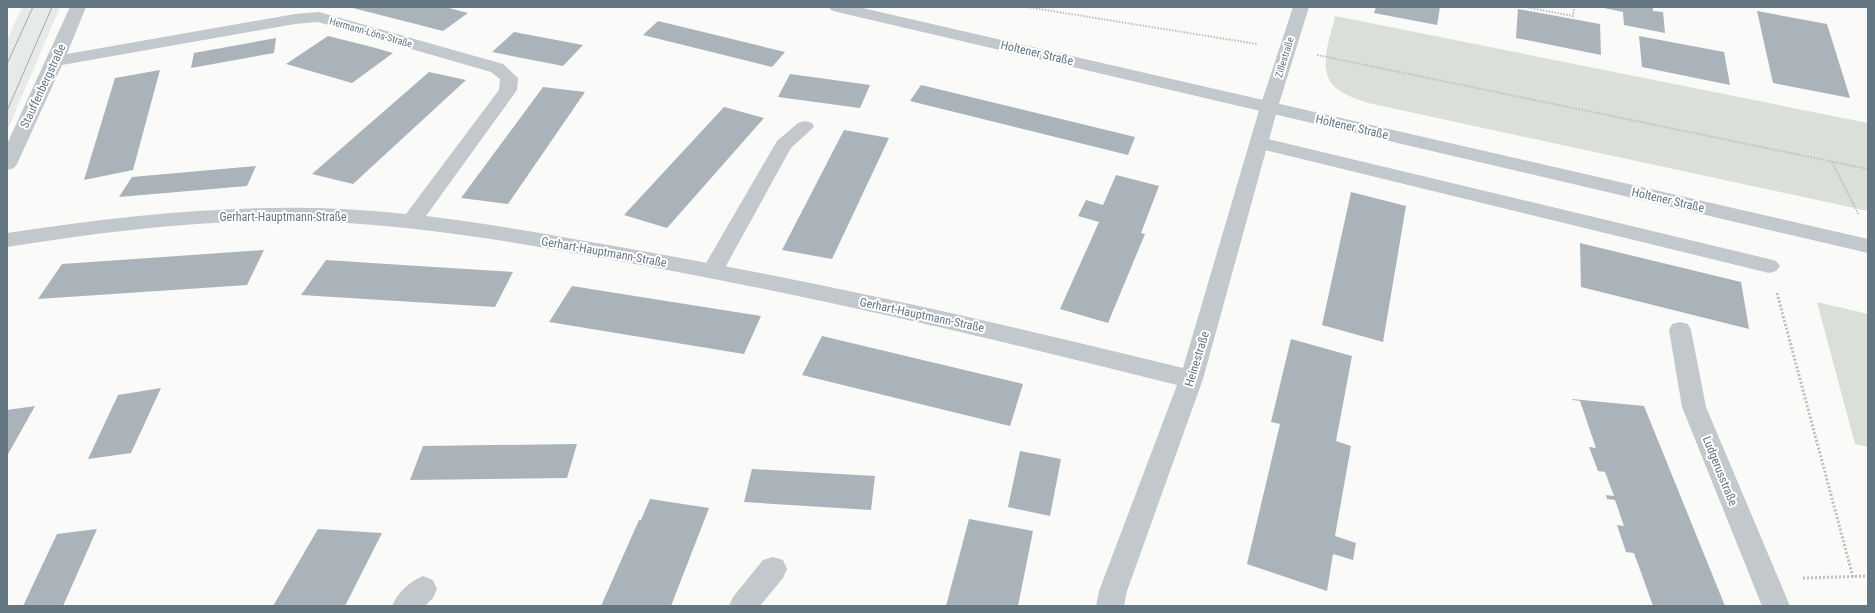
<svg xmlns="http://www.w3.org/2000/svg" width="1875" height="613" viewBox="0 0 1875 613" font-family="'Roboto Condensed',sans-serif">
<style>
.built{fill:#e8e9e9}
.green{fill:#dadfd7}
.building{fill:#aab3b9}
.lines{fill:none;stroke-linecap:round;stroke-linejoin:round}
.path-far1{stroke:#bbbfc2;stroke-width:2;stroke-dasharray:1.5 1.5;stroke-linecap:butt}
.path{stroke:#bbbfc2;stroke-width:3;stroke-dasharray:2 2;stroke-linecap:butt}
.service{fill:#c3c8cc;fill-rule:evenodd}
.minor{fill:#c3c8cc;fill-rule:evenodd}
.tertiary{fill:#c3c8cc;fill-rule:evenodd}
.tram{stroke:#a2aab0;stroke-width:1}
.labels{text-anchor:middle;stroke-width:4;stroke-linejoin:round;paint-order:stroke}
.far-street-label{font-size:10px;fill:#657683;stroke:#fff}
.street-label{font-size:12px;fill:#657683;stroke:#fff}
</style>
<rect width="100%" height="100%" fill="#fafaf8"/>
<polygon class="built" points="22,7 60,7 7,131 7,40"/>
<g class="green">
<path d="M1335 16 1868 123V211L1368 103C1357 99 1343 95 1335 87 1316 69 1331 37 1335 16Z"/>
<polygon points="1817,302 1868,314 1868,447 1855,444"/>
</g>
<g class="building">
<polygon points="349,7 445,7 468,13 443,31"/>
<polygon points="1376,7 1440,7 1437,25 1374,13"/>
<polygon points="1599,7 1653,7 1653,11 1663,12 1665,33 1624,25 1623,12"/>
<polygon points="1518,9 1600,24 1601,55 1516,38"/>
<polygon points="1757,11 1827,24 1850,98 1773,83"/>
<polygon points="658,21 785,52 772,67 643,35"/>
<polygon points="514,32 583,45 563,66 492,52"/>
<polygon points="328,36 372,47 393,53 352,83 286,64"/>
<polygon points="1639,36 1724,52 1730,85 1642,67"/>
<polygon points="276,38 274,53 191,68 194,53"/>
<polygon points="160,70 133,170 84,180 115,78"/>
<polygon points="429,72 466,80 353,184 312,174"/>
<polygon points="790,74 870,85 860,108 778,97"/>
<polygon points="921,85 1135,137 1128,155 910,101"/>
<polygon points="543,87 585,92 508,204 461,198"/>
<polygon points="724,107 764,118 667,228 624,215"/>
<polygon points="844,130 889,138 832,259 782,250"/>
<polygon points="256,166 247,186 119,197 132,177"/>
<polygon points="1116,175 1159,186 1141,233 1145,234 1108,323 1060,309 1099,222 1078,216 1086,200 1103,205"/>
<polygon points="1351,192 1406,206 1383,342 1322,325"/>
<polygon points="1580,243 1741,282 1749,329 1581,287"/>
<polygon points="264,250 247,285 38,299 62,264"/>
<polygon points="326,260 418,266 513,272 495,307 301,295"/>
<polygon points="572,286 666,301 761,316 744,354 549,322"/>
<polygon points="822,336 1023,384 1010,426 802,375"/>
<polygon points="1291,339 1352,356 1336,441 1351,446 1335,536 1356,543 1353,560 1333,554 1327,591 1247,564 1280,424 1271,422"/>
<polygon points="161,388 131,453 88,459 118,395"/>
<polygon points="1572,399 1644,406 1725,606 1653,606 1634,553 1626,552 1617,525 1624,526 1615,500 1607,499 1606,495 1614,496 1605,472 1598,471 1589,447 1596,448 1580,401 1573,400"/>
<polygon points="35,406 7,456 7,410"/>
<polygon points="577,444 567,478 410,480 423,446"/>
<polygon points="1020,451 1061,459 1050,516 1008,507"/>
<polygon points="752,469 875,476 871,510 744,502"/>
<polygon points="650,499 709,508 671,606 601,606 639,520 641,520"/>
<polygon points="969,519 1033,531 1018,606 946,606"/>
<polygon points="97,529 63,606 23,606 57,534"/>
<polygon points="318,529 382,533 345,606 273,606"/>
</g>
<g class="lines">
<g class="path-far1">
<polyline points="1027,7 1257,44"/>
<polyline points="1525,7 1573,16 1574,8"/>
<polyline points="1317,55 1868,169"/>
<polyline points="1832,162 1859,215"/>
</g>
<g class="path">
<polyline points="1777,293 1853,577"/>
<polyline points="1803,578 1868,576"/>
</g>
<g class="service">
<polygon points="805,121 812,123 814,127 791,148 721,275 713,278 705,275 702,270 777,141 798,123"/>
<polygon points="1260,137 1769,259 1776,261 1780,266 1776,271 1769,273 1253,147 1251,143 1253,139"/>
<polygon points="773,557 783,560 787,569 783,578 760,606 729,606 733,597 763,560"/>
<path d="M423 576 433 580 437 589 433 598 425 606H392C398 592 409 582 423 576Z"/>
</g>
<g class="minor">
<path d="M70 7H86L67 54 295 14 319 12 503 64 518 78 517 90 426 216C500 225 574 239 648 252 828 284 1005 324 1183 368L1260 107 1293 7H1309L1278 107 1203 379 1127 591 1124 606H1096L1099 591 1177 385C1000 340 821 298 641 265 537 246 433 227 328 222 220 217 113 230 7 247V233C139 213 273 199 406 214L499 90 500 79 491 72 318 22 295 24 62 65 17 164 14 168 7 170V144Z"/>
<polygon points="1680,322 1688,324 1691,330 1706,407 1790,606 1762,606 1682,407 1669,330 1672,324"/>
</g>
<polygon class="tertiary" points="829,7 858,7 1868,239 1868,253 837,12 831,10"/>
<g class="tram">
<polyline points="7,64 33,7"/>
<polyline points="7,111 52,7"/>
</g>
</g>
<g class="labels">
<g class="far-street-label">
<text transform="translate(371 32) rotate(16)" y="4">Hermann-Löns-Straße</text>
<text transform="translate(1284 57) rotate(-73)" y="4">Zillestraße</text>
</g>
<g class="street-label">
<text transform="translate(1037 53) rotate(13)" y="4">Holtener Straße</text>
<text transform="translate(43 86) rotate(-65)" y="4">Stauffenbergstraße</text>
<text transform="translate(1352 127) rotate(13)" y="4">Holtener Straße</text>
<text transform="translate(1668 200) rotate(13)" y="4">Holtener Straße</text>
<text x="283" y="221">Gerhart-Hauptmann-Straße</text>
<text transform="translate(604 252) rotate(10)" y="4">Gerhart-Hauptmann-Straße</text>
<text transform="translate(922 315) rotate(12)" y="4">Gerhart-Hauptmann-Straße</text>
<text transform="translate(1197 359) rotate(-73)" y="4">Heinestraße</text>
<text transform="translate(1720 471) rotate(68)" y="4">Ludgerusstraße</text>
</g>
</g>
<rect width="1875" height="613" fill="none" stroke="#657683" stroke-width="16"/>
</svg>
